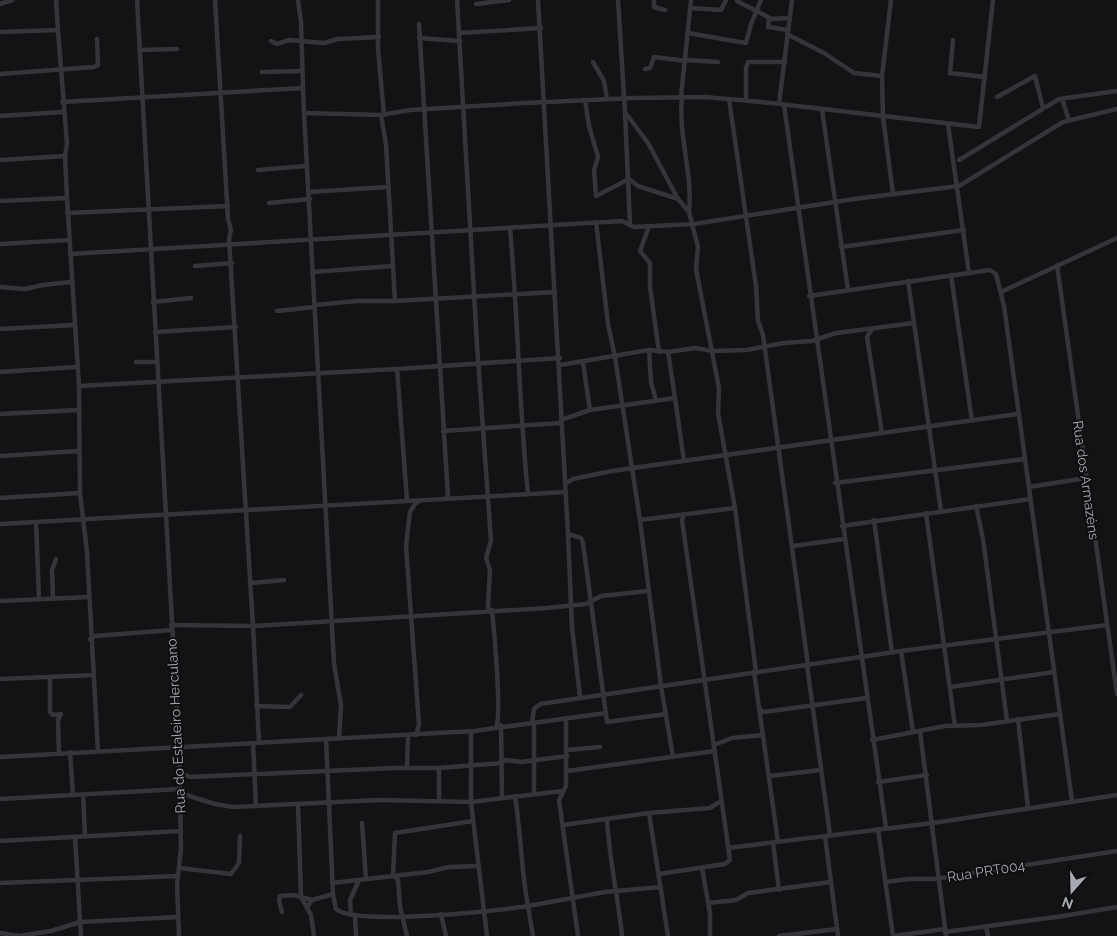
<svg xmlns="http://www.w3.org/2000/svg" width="1117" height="936" viewBox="0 0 1117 936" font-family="Raleway,sans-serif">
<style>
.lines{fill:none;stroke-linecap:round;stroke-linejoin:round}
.minor{stroke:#343538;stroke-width:4.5}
.labels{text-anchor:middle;stroke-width:4;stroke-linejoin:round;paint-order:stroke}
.street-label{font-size:14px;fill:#a6aab3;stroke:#0e0e0f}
</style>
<rect width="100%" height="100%" fill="#131214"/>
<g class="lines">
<g class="minor">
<polyline points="56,0 58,30"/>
<polyline points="137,0 179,746 181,848 177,885 179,936"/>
<polyline points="215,0 228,219 231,230 229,239 253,626 547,608 586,604 601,596 648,591"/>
<polyline points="378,0 378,49 384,115"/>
<path d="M457 0 477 345 491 541 486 558 490 570 488 605V609L492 610C494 630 502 715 496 728"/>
<polyline points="538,0 568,534 581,538 583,543 607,722 666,714"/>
<polyline points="618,0 625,112 648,143 678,199 689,212 698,247 696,269 719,388 718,413 735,508 756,672"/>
<polyline points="654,0 654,7 665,10"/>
<polyline points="737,1 772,19 790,18"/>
<polyline points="0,4 12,0"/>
<polyline points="476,4 509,0"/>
<polyline points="690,8 721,10 726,0"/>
<polyline points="769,18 768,27 788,30"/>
<polyline points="419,24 448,497"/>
<polyline points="0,32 58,30 67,144 65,156 67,198 79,386 80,493 87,552 98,751"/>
<polyline points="459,33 541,28"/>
<polyline points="688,33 746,43 751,24 761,0"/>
<polyline points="787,34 824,53 854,73 882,76 883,117 893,194"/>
<polyline points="419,38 460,41"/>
<polyline points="953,40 950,73 985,77"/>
<polyline points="271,41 277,44 289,40 324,43 338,39 379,37"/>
<polyline points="140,50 177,49"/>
<polyline points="686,60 718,62"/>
<polyline points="593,62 604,81 607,99"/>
<polyline points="645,69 650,68 654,57 686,61"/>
<polyline points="262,72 302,71"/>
<polyline points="0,74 94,67 98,65 97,39"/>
<polyline points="882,76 891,0"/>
<polyline points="303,88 304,113 381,115 410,110 525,103 634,98 705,97 771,103 979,127 993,0"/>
<polyline points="681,97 691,0"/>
<path d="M682 97C678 136 693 174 689 212"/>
<polyline points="997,97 1035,76 1043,108"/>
<polyline points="729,99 756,286 758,321 763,335 808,665"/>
<polyline points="1062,99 1069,120"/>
<polyline points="585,100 589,126 598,157 594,170 596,196 629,179 638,186 678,199"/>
<polyline points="746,100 746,68 748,62 785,62"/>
<polyline points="62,102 303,88 301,22 298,0"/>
<polyline points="779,104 792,0"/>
<polyline points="784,105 886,828"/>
<polyline points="822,110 848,290"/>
<polyline points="304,113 334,664 341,705 339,738"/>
<polyline points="625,113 630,224"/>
<polyline points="381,115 386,144 395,301 555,292"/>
<polyline points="0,116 63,112"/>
<polyline points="948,124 969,273"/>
<polyline points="0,160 65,156"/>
<polyline points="959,160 1059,99 1117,91"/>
<polyline points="258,170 306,166"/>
<polyline points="309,192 387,187"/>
<polyline points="0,201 67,198"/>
<polyline points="269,203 310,199"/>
<polyline points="67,213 228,206"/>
<polyline points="596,222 608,324 615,357 640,520 661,686 673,757"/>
<polyline points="649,226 640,251 650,263 650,287 659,352"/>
<path d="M510 228C518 317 519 406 528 494"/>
<polyline points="0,244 69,240"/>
<polyline points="841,247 964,230"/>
<polyline points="70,254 622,221 634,227 694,224 854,199 959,186 1063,122 1117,109"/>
<polyline points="1057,265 1117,694"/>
<polyline points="195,266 232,263"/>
<polyline points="312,272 393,266"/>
<polyline points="951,275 972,421"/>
<polyline points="908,281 941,511"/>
<polyline points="0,287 25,289 43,285 71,282"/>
<polyline points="1001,292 1117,238"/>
<polyline points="809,296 990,270 996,274 1004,306 1072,801"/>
<polyline points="153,302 191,298"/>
<polyline points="315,305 357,301 395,301"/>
<polyline points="277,311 315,307"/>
<polyline points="0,329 74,325"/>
<polyline points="872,329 867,337 882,433"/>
<polyline points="155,332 236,327"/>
<polyline points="649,350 651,382 656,400"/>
<polyline points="668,352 675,398"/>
<polyline points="136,362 157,362"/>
<polyline points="560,365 649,350 668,352 695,348 713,351 746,350 784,343 812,341 836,333 914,323"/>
<polyline points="397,369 560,358"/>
<polyline points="0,372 76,367"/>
<polyline points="79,386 397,369 407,500"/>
<polyline points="590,410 675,398 684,461"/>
<polyline points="0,414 79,410"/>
<polyline points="561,420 590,410 583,363"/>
<polyline points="443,431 561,423"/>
<polyline points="0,456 79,451"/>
<polyline points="566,483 573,479 612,471 1017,414"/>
<polyline points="835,483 1025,459"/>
<polyline points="1029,487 1086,478"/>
<polyline points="0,498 80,493"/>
<polyline points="976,506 983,539 1007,721"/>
<polyline points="926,513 955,726"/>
<polyline points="640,520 735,508"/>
<polyline points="874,520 892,653"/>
<polyline points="36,522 39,599"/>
<polyline points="0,524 566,492"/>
<polyline points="842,526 1030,499"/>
<polyline points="568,534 572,627 580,697"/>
<polyline points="793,546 844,539"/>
<polyline points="250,583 284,580"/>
<polyline points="53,598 52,570 56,559"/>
<polyline points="0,601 89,597"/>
<polyline points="171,625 253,626 259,742"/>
<polyline points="90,639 95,636 172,630"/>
<polyline points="901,651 913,732"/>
<polyline points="807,665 830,835"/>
<polyline points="754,672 778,842"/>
<polyline points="50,678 50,712 53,715 61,714 58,720 59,753"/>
<polyline points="0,679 94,675"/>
<polyline points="950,687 1054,672"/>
<polyline points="256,706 290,707 301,695"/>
<polyline points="759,709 764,712 866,698"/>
<polyline points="566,718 566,786 559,800 578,936"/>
<polyline points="1018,719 1028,808"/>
<polyline points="532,723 534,709 540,704 901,651 1107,625"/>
<polyline points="501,725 502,798"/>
<polyline points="920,731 946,936"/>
<polyline points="416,735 419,725 406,546 410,512 415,504 421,500"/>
<polyline points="326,739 333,894"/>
<polyline points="872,740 945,726 981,725 1060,714"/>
<polyline points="253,743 256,806"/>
<polyline points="714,745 732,738 763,735"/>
<polyline points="567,750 600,747"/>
<polyline points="70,752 73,795"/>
<polyline points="0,757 474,731 606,713"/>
<polyline points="407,768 408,735"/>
<polyline points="439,768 502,763 505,760 521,762 567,756"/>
<polyline points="567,771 715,751"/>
<polyline points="179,772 190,777 394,768 439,768 439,801"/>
<polyline points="770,776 820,770"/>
<polyline points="878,782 927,775"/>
<polyline points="180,793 215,804 233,807 379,800 471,802 471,732"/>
<polyline points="534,793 534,723"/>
<polyline points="83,794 85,836"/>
<polyline points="0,799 180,789"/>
<polyline points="649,813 668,936"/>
<path d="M607 819C609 858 618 897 622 936"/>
<polyline points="362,823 366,879"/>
<polyline points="563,825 649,813 710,808 721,801"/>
<polyline points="878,829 893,936"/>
<polyline points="825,836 838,936"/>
<polyline points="75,837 81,936"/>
<polyline points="0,841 181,831"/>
<polyline points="773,843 779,890"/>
<polyline points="728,848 933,823 1117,795"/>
<polyline points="179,868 231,874 239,863 240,836"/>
<polyline points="702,868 710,913 710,936"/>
<polyline points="659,874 725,864 730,860 682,520 684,514"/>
<polyline points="393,876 428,872 449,867 478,866"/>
<polyline points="394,876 398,880 400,907 407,936"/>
<polyline points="885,882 909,879 935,879 1117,851"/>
<polyline points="0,883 178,876"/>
<polyline points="332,883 393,876 395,833 473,821"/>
<polyline points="312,900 301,897 311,915 314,936"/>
<polyline points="708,903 736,900 748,893 831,882"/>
<path d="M307 907 312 900 333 894 336 909C356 926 498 911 528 906 521 870 521 833 515 796"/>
<polyline points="282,912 279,901 280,896 294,895 301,897 298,804"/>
<polyline points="441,914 446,936"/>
<polyline points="351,915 350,900 359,880"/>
<polyline points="355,916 356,936"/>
<polyline points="986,926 988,936"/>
<polyline points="945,932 1063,916 1117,907"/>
<polyline points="0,933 19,936 51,931 80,922 178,917"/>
<polyline points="487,936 471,802 563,791"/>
<polyline points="533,936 528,906 605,892 661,887"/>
<polyline points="779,936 837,929"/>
<polyline points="893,936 945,929"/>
</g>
</g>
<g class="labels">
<g class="street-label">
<text transform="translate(1086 480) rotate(82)" y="5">Rua dos Armazéns</text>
<text transform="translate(176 726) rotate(-93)" y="5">Rua do Estaleiro Herculano</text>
<text transform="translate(986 871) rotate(-9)" y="5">Rua PRT004</text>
</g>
</g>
<g transform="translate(1072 891) rotate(200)" stroke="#0e0e0f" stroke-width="4" paint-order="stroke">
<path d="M0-4L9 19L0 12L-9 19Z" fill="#a6aab3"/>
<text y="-8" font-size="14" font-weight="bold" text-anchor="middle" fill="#a6aab3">N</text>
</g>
</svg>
